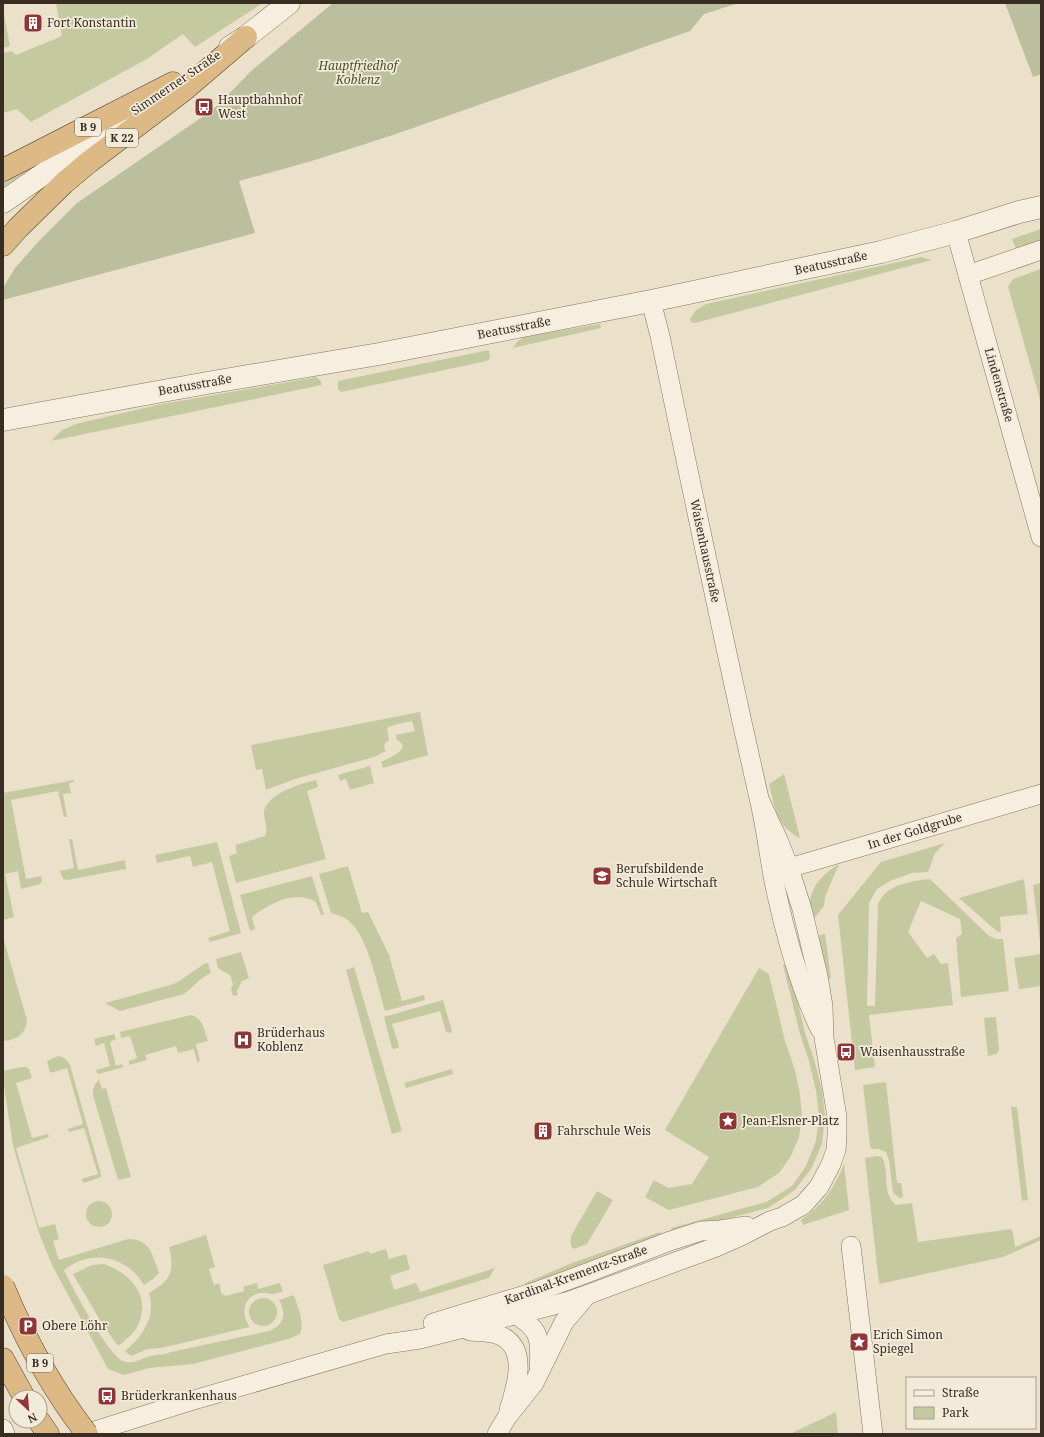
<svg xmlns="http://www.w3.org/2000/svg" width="1044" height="1437" viewBox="0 0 1044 1437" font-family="'Noto Serif',serif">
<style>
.green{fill:#c5c99f}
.cemetery{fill:#bbbf9d}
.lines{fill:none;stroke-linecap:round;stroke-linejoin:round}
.minor-casing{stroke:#867461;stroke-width:20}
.tertiary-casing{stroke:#867461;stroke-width:23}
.trunk-casing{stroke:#554334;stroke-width:23}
.minor{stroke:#f6eede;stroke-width:19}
.tertiary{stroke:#f6eede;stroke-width:22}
.trunk{stroke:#ddb986;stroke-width:22}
.trunk-bridge-casing{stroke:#554334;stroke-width:23;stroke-linecap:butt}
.trunk-bridge{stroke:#ddb986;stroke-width:22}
.labels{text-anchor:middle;stroke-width:3.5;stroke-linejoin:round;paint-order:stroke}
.shield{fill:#f3ebda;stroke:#716659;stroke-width:1}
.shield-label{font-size:11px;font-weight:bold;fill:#392d22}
.poi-label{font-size:12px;fill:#392d22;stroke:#f3ebda;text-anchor:start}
.park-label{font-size:12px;font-style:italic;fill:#4a532b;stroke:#f3ebda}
.street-label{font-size:12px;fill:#392d22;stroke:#f3ebda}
</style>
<rect width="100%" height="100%" fill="#ebe1cb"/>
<g class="green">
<polygon points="56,3 263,3 195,47 183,34 147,59 31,122 17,109 3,113 3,53 11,51 16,55 62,36"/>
<polygon points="3,10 10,46 3,48"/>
<polygon points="33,165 33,167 3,187 3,182"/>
<polygon points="1041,229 1041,241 1016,249 1012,239"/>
<polygon points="921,257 932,260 695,323 691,322 690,319 696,310 706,304"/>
<polygon points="1041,269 1041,403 1008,287 1013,279"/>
<polygon points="600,324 601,328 513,348 517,342 523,337"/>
<polygon points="489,350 490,358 487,361 341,392 338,389 338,381"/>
<polygon points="316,377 320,380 322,385 51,441 62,430 76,424 157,405"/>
<path d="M420 712 428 755 383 768 381 762C387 759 414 748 397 740L396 735 415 731 412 721 394 725 387 728 389 740 385 743 384 747 386 751 374 757 295 779 266 790 262 769 256 770 251 745Z"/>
<polygon points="370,766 374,783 350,790 346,779 340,781 338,775"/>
<path d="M784 774 800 838C776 826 775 808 769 784Z"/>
<polygon points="74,780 74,782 69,783 71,793 63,794 67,817 64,817 58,791 11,800 26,879 41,876 42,881 40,884 21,889 18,871 5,874 14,917 3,920 3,793"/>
<path d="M316 780 318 787 307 791 326 859 236 883 229 856 237 853 235 845 265 836C269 827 263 820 264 811 268 793 300 784 316 780Z"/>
<polygon points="69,839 72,839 78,870 125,860 126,869 67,880 63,879 60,871 74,868"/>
<polygon points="217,842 241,933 210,942 208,938 230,931 212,862 193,867 190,856 157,863 155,855"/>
<path d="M945 843 935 853 928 872 912 873 892 880 877 889 869 903 867 1006H875L878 904C879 902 881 898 883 896 892 884 916 880 930 879L989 936 997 939H1003L1009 991 961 997 956 938 962 934 960 919 921 901 908 932 927 958 934 954 941 964 948 963 953 1005 869 1015 875 1067 855 1070 838 915 881 862Z"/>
<path d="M839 864 825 897 824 906 812 921C811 915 809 907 810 901 812 885 825 872 839 864Z"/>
<path d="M348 866 362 913 368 912 389 955 402 1001 424 995 425 1000 385 1011C378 988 368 937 350 922 345 917 338 915 331 913L319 874Z"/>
<path d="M312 876 324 915H321L316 902C295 889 269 904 252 917L255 929 250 931 240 895Z"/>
<polygon points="1024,879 1028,914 1000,917 1001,932 998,932 993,928 959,898"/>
<polygon points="1041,883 1041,951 1033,885"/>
<polygon points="825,934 831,978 825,979 814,937"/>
<path d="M3 937 27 1020C26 1034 17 1040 3 1041Z"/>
<polygon points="241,952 249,978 242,981 237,991 238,995 233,996 231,989 233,984 230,975 218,968 216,959"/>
<polygon points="1041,954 1041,986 1019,989 1014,958"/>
<path d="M208 963 211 973C200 977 194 987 184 994L120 1011 105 1003 167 986 178 982 204 964Z"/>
<polygon points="789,964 805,1033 814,1059 822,1090 825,1116 822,1144 811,1169 795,1190 768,1208 673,1233 671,1228 766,1202 792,1186 806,1166 816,1141 819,1116 816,1091 809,1061 800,1034 783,965"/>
<polygon points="354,967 402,1131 392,1134 346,970"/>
<polygon points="759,968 769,974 785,1041 795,1070 800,1094 802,1116 799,1137 791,1156 779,1173 758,1187 669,1210 645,1197 654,1180 668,1188 692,1184 709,1157 665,1130"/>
<polygon points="443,1000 452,1031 451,1033 446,1032 440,1011 392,1024 399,1046 398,1048 394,1049 392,1048 384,1017"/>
<path d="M191 1015C203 1018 204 1030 208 1041L196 1044 200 1061 197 1062 194 1049 178 1053 176 1046 145 1055 147 1060 129 1065V1061L137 1058 130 1036 121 1038 120 1032Z"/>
<polygon points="996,1017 999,1050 996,1054 988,1056 984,1018"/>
<polygon points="114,1034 116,1039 110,1042 116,1066 122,1064 124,1067 98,1074 96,1070 110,1066 104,1043 96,1046 94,1039"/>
<path d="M58 1056C64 1057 67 1059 70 1065L101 1174V1177L84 1183 81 1179 98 1174 84 1128 69 1132 68 1129 83 1124 67 1068 50 1073 47 1061Z"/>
<path d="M21 1067H26L29 1069 32 1078 16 1083 32 1138 48 1134 49 1137 16 1148 39 1228 55 1224 59 1239 53 1241 59 1260 128 1239C150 1238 153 1256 159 1273L153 1279 144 1285C126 1255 91 1249 64 1270 72 1287 108 1355 123 1361 132 1365 141 1359 150 1356 158 1354 162 1356 171 1352L269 1331C284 1325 287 1314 279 1300L294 1295C298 1308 305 1322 300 1334L288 1339 193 1364 149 1368 124 1375 108 1369 52 1265 39 1233 13 1146 3 1079V1071Z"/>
<polygon points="452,1069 453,1074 406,1088 404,1083"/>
<path d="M99 1080 102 1089 106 1088 131 1177 118 1180 93 1095C93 1088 94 1084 99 1080Z"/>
<polygon points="886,1082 897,1183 901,1183 903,1197 900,1198 893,1193 889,1160 886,1152 878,1149 872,1149 870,1146 863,1085"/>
<polygon points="1011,1107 1017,1107 1028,1200 1022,1201"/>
<path d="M877 1156 882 1157C890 1173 881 1192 896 1205L912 1203 918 1242 1011 1229 1013 1233 1015 1247 1041 1236V1240L1003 1257 879 1284 865 1158Z"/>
<path d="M844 1164 849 1210 803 1225 801 1220C822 1206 835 1187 844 1164Z"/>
<path d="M597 1191 613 1200 587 1244 574 1249C570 1247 570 1240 571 1236Z"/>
<circle cx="99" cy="1214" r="13"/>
<polygon points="660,1232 662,1236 526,1287 525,1283 572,1263"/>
<path d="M206 1235 215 1267 209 1269 214 1285 219 1283 222 1295 224 1294 225 1296 244 1291 243 1287 257 1283 258 1289 280 1283 283 1292C280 1292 276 1294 273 1294 269 1294 265 1292 261 1293 243 1295 240 1315 250 1327L161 1348 147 1349 132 1356 125 1352 127 1349C144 1336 156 1314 149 1293 171 1280 175 1272 169 1247Z"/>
<polygon points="386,1249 389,1259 406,1254 410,1269 390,1276 394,1290 416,1283 420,1292 495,1268 489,1278 343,1322 339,1319 323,1265 369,1251 370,1254"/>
<path d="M104 1264C133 1274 153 1299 136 1329 131 1336 124 1341 118 1346L104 1327 73 1274 92 1265Z"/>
<circle cx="263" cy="1312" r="14"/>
<polygon points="836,1412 838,1434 790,1434"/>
</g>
<g class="cemetery">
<polygon points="333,3 739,3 704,14 690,31 393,135 312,161 239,181 255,233 3,300 3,288 15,268 38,242 77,203 208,113 220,103 251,71"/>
<polygon points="1005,3 1041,3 1041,74 1033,77"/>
</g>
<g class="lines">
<g class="minor-casing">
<g id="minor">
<polyline points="956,232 1041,537"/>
<polyline points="968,275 1041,250"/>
<path d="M651 301 660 336C692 490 724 644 759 798 766 827 769 857 775 886 785 933 799 985 820 1029"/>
<polyline points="780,876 781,873 789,868 1041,794"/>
<polyline points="851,1246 873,1434"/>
<path d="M509 1311C537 1326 542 1335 539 1366"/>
<polyline points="433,1323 538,1291 587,1273 670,1241 701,1231 720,1230 746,1226"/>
<path d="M470 1331C481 1332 492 1331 501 1336 529 1349 516 1388 509 1410"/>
<polyline points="3,1429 5,1434"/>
<polyline points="85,1434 187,1402 386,1344 420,1339 570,1301 716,1247 743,1235 770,1221 782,1217 803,1205 819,1187 831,1164 836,1150 837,1136 837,1117 824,1038 823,1006 818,976 802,909 789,868 779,842 760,801"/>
<polyline points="497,1434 507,1417 534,1383 564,1322 586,1296"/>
</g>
</g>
<g class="tertiary-casing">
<g id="tertiary">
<polyline points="230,47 246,37 289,3"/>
<polyline points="3,202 134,111"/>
<polyline points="3,420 207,383 379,354 651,301 881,252 956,232 1019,212 1041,207"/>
</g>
</g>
<g class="trunk-casing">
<g id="trunk">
<polyline points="3,170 173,83"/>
<polyline points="3,245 18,228 64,183 89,162 184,90 246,37"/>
<polyline points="3,1359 24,1397"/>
<polyline points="39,1421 48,1434"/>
</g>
</g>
<use href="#minor" class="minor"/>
<use href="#tertiary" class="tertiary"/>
<use href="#trunk" class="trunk"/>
<g class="trunk-bridge-casing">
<path id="trunk-bridge" d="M3 1286C25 1339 52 1389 87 1434"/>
</g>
<use href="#trunk-bridge" class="trunk-bridge"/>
</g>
<defs>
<g id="building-square" transform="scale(1)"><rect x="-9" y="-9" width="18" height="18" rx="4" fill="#903639" stroke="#f3ebda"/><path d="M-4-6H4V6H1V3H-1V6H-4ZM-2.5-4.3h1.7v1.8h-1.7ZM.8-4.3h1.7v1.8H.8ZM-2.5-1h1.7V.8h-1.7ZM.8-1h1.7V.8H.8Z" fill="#fff"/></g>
<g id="bus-square" transform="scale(1)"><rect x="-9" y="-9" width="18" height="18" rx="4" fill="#903639" stroke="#f3ebda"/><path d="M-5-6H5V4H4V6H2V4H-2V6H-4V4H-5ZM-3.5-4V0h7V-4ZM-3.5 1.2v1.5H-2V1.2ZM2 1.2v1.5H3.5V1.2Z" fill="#fff"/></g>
<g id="school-square" transform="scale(1)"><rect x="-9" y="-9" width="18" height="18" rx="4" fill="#903639" stroke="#f3ebda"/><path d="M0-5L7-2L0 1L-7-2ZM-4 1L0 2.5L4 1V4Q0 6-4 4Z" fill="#fff"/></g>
<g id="hospital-square" transform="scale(1)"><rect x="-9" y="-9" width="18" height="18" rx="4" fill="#903639" stroke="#f3ebda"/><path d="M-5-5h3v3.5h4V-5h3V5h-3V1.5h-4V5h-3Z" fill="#fff"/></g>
<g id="sight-square" transform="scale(1)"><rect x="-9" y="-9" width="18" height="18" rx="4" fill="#903639" stroke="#f3ebda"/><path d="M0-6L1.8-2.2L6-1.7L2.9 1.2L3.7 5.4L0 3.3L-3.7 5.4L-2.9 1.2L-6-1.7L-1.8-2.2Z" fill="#fff"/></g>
<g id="parking-square" transform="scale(1)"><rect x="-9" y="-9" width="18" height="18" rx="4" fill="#903639" stroke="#f3ebda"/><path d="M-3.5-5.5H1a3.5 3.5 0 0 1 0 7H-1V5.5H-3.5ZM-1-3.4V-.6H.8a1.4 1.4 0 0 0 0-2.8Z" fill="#fff"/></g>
</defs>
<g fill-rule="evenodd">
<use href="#building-square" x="33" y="23"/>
<use href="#bus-square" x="204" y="107"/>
<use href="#school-square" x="602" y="876"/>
<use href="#hospital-square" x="243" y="1040"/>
<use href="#bus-square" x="846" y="1052"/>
<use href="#sight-square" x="728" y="1121"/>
<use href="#building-square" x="543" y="1131"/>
<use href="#parking-square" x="28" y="1326"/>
<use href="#sight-square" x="859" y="1342"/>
<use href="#bus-square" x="107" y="1396"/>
</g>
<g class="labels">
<g class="shield">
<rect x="75" y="118" width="26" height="18" rx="3"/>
<rect x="106" y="129" width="32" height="18" rx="3"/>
<rect x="27" y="1354" width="26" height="18" rx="3"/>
</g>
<g class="shield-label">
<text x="88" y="131">B 9</text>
<text x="122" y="142">K 22</text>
<text x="40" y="1367">B 9</text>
</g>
<g class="poi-label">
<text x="47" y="27">Fort Konstantin</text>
<text x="218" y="104">Hauptbahnhof<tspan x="218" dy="14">West</tspan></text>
<text x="616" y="873">Berufsbildende<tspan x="616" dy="14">Schule Wirtschaft</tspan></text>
<text x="257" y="1037">Brüderhaus<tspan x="257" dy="14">Koblenz</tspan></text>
<text x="860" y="1056">Waisenhausstraße</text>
<text x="742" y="1125">Jean-Elsner-Platz</text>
<text x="557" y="1135">Fahrschule Weis</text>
<text x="42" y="1330">Obere Löhr</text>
<text x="873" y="1339">Erich Simon<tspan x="873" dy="14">Spiegel</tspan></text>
<text x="121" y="1400">Brüderkrankenhaus</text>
</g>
<g class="park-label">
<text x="358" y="70">Hauptfriedhof<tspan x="358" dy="14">Koblenz</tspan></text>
</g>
<g class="street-label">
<text transform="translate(176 83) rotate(-34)" y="4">Simmerner Straße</text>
<text transform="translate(831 263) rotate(-12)" y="4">Beatusstraße</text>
<text transform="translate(514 328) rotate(-11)" y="4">Beatusstraße</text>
<text transform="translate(195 385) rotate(-10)" y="4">Beatusstraße</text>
<text transform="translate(999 385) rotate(74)" y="4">Lindenstraße</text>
<text transform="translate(705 551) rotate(78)" y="4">Waisenhausstraße</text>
<text transform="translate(915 831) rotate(-17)" y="4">In der Goldgrube</text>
<text transform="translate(576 1275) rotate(-20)" y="4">Kardinal-Krementz-Straße</text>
</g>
</g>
<rect width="1044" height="1437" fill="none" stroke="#392d22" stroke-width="8"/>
<rect x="906" y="1377" width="130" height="52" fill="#f3ebda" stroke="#a99f90"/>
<rect x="914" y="1390" width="20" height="6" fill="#f6eede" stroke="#a99f90"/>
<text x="942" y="1397" font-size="12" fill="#392d22">Straße</text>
<rect x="914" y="1407" width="20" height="12" fill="#c5c99f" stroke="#a99f90"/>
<text x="942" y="1417" font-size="12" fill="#392d22">Park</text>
<g transform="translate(28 1409) rotate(154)"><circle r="19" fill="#f3ebda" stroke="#a99f90"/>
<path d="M0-3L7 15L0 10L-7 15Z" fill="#903639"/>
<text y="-6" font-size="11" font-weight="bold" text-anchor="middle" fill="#392d22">N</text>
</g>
</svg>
